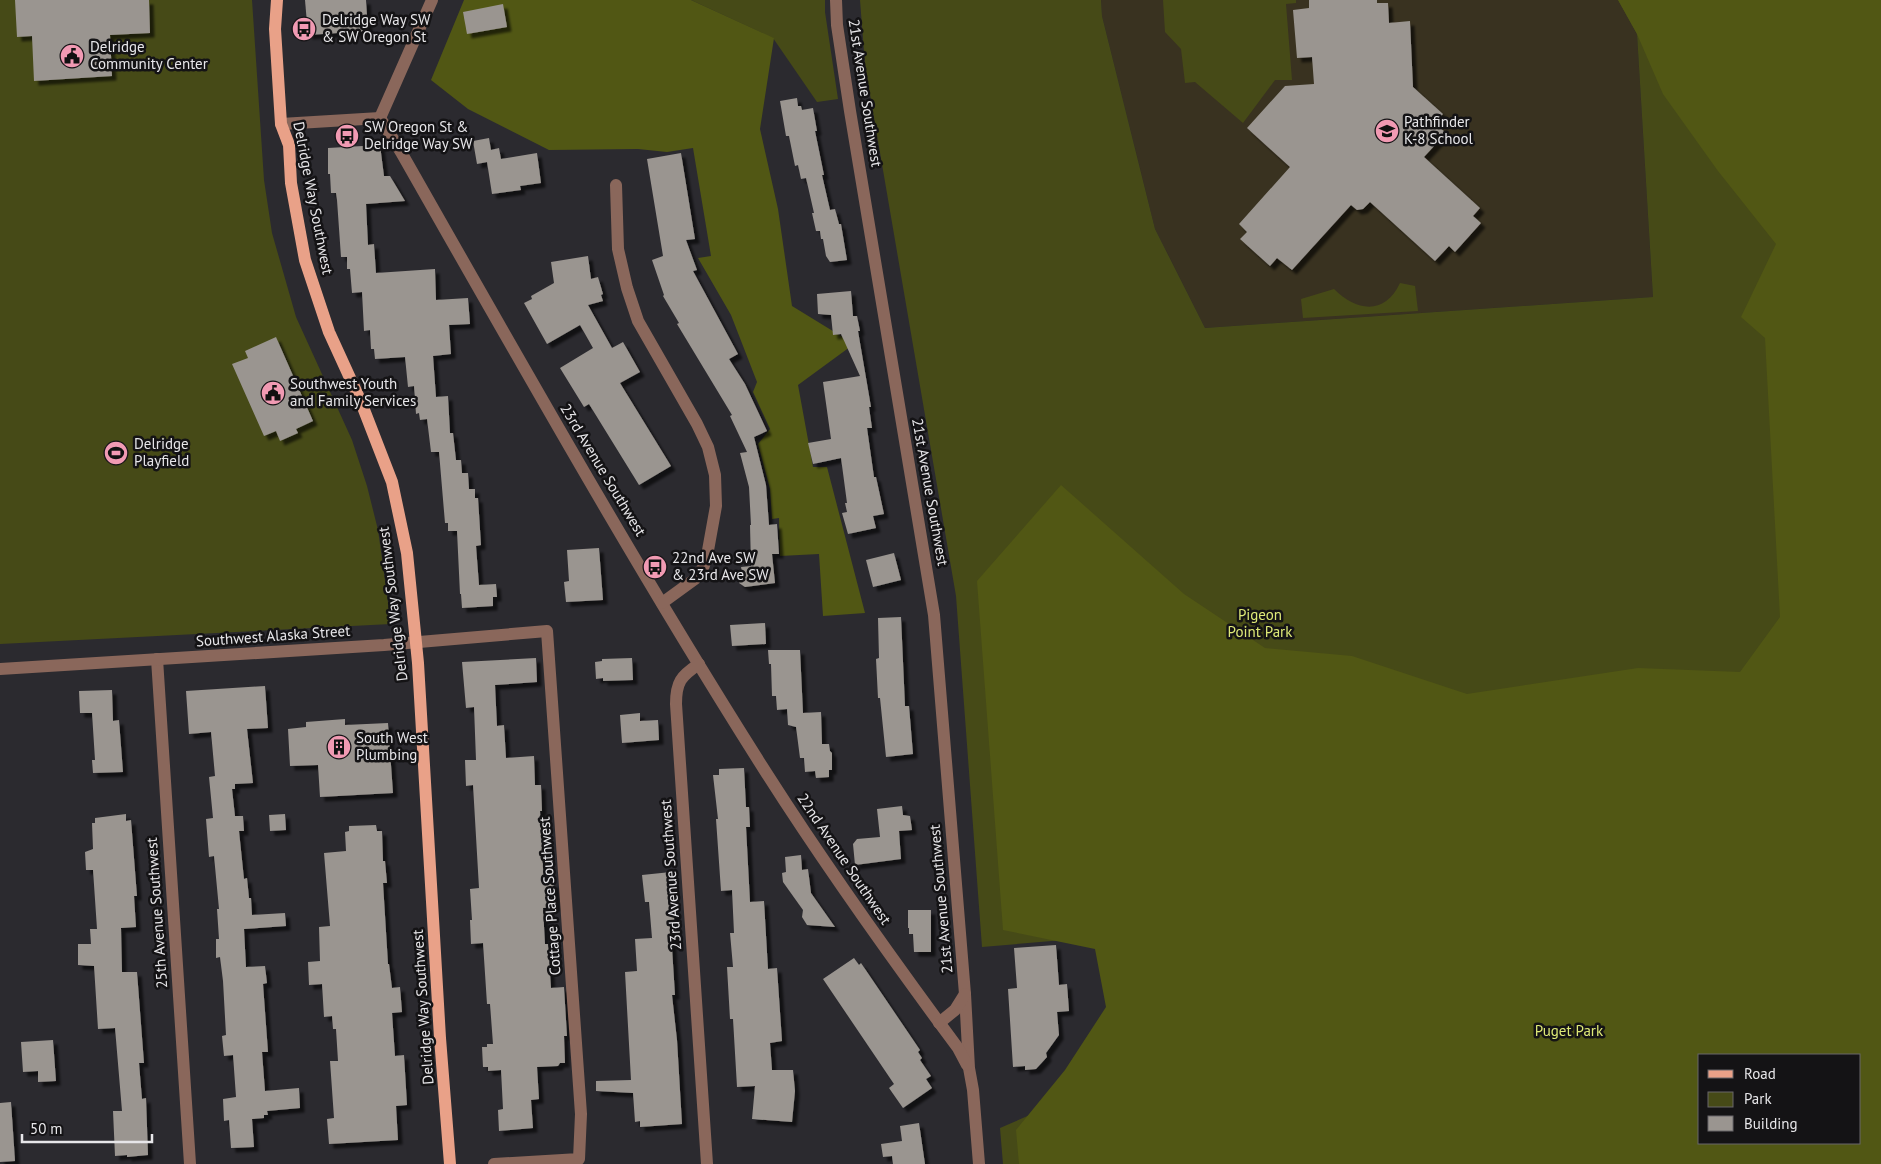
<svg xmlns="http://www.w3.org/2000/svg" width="1881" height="1164" viewBox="0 0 1881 1164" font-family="'PT Sans',sans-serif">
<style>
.education{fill:#393220}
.green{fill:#464a17;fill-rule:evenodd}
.forest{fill:#515714;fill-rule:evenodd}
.building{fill:#9a9590;filter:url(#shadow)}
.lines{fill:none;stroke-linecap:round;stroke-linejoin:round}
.minor{stroke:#8a675b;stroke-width:12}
.major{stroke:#e9a188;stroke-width:12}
.labels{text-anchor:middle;stroke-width:5;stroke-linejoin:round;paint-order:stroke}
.poi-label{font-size:15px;fill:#e7e6e9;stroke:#141315;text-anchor:start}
.street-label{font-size:15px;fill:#e7e6e9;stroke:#141315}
.park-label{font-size:15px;fill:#dee977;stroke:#141315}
</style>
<defs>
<filter id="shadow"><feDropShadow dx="4.5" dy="4.5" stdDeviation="1" flood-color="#0009"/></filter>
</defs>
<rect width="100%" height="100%" fill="#2b2a2f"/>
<polygon class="education" points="1101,0 1618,0 1637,34 1653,297 1205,328 1155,229 1102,16"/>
<g class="green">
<polygon points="0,0 252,0 264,180 272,233 296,317 352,440 367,486 378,530 391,624 0,644"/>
<polygon points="691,0 825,0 825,12 838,99 817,102 773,38"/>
<path d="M860 0H1101L1102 16 1155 229 1205 328 1653 297 1637 34 1618 0H1763L1881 1164H1003L1000 1128 1048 1107 1069 1080 1147 933 982 947 956 596 865 65ZM1700 1055H1860V1143H1700Z"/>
<polygon points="1163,0 1296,0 1296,3 1286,4 1292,80 1275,80 1243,123 1195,82 1185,83 1181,49 1165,32"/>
<path d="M1400 283 1415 286 1418 311 1303 318 1301 299 1334 289C1357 312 1385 315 1400 283Z"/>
</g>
<g class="forest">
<polygon points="464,0 691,0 774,38 760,129 778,209 792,306 854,344 798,385 813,467 827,467 865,613 823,616 819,554 780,556 779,518 772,519 770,489 758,444 770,429 753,392 757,382 731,315 698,258 711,256 693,148 667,152 638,149 549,150 468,109 431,80"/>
<path d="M1618 0H1881V1164H1019L1016 1130 1065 1070 1106 1007 1095 949 1003 930 977 581 1061 485 1184 594 1265 648 1352 656 1467 694 1638 668 1740 672 1780 617 1765 338 1741 317 1776 244 1718 171 1663 94 1637 34ZM1860 1055V1143H1700V1055Z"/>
</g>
<g class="building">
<polygon points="15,0 149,0 150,33 110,35 112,76 34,81 32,36 17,37"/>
<polygon points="305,0 366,0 368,31 308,35"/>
<polygon points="1309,0 1377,0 1377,3 1388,3 1389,23 1410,21 1413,87 1443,114 1435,123 1446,133 1424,157 1480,208 1473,216 1481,223 1455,252 1449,246 1435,261 1370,202 1363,209 1357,210 1351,205 1292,270 1277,258 1270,266 1240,239 1247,232 1239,224 1290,167 1247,128 1285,86 1314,84 1312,57 1297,58 1293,10 1309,8"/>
<polygon points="503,4 507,27 467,34 463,12"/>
<polygon points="797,98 798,106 801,106 802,110 813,108 817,131 815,131 824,175 822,175 830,210 835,209 839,224 841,224 847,260 830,262 826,256 823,239 821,239 820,231 816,231 812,213 814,213 806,178 801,179 798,165 795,166 789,136 786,136 780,101"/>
<polygon points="489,138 491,150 499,148 501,159 537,153 541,183 520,186 521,190 492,194 487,162 477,164 473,141"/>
<polygon points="380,145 384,176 390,176 405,201 366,204 368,245 374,244 376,273 435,269 436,300 468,298 470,324 449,325 451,354 433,356 436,397 448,396 450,433 453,433 456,460 461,460 462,473 468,473 469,489 475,489 475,498 478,498 481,545 476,546 479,585 496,584 497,597 493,597 493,606 462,608 461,594 460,594 457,531 448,531 448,523 445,523 439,452 431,452 427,419 420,420 419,413 416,414 414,386 408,387 405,357 375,359 374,349 371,349 370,330 364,331 362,292 352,293 350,269 347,269 347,257 341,257 337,200 336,193 331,193 330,174 328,174 328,148"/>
<polygon points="681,153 695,239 686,240 697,270 693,271 738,354 729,359 745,384 767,431 754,437 766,485 769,525 777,524 779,554 772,554 775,583 745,587 739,583 738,572 742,572 741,567 751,566 750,525 751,525 749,487 740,453 747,452 730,416 732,415 677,324 679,323 663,296 664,295 652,260 663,256 647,159"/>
<polygon points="588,256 591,279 598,277 603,294 601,295 603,301 588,305 612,348 623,342 640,372 620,383 671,466 639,485 589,404 584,407 560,368 593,348 580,325 547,344 524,303 532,299 531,296 554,283 551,262"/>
<polygon points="851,291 853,316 857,316 860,331 858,331 871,407 869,407 872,428 867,428 874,477 876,477 884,514 873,516 876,528 848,534 842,513 847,512 845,503 847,503 841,458 813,464 808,443 831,439 823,382 860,376 841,334 833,335 831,315 818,314 817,294"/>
<polygon points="276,337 313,421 296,429 298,433 280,441 276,431 264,436 232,364 248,358 245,351"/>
<polygon points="599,548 603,600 566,602 564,582 569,581 567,550"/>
<polygon points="894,553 901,580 873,587 866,560"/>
<polygon points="901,617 905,706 909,706 913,754 886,757 880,698 878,698 876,659 879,658 878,618"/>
<polygon points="765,623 766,644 732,646 730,625"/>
<polygon points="768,650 800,650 803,713 821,712 822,744 829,744 830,751 832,753 832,770 829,770 829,777 816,778 815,771 805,772 804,758 800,758 796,727 788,725 787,709 777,710 776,696 772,696 771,664 769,664"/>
<polygon points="536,658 537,682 495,685 497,726 504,725 506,758 534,756 535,785 541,785 542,811 540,811 544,884 554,883 556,907 543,908 545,944 548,944 551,988 564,987 567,1036 564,1036 565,1063 560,1063 558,1066 537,1067 539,1099 531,1100 533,1128 499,1131 498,1110 503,1109 501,1070 488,1071 488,1067 483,1067 482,1047 487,1047 487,1044 493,1044 490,1004 487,1004 483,943 471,944 470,920 472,920 470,889 479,888 473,785 466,786 465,760 476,760 474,707 466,708 462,662"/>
<polygon points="632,658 633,680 603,681 603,678 596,679 595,662 602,661 602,659"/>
<polygon points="265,686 268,728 247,729 253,783 235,784 235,789 232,789 235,816 243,816 244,831 239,831 244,879 247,878 249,898 251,898 252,915 285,913 286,926 244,929 246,967 265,966 267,983 263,984 268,1052 262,1052 265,1091 299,1088 300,1108 267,1111 268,1115 264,1115 264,1118 252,1119 254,1147 231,1148 229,1120 224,1121 223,1099 236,1097 233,1055 224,1056 222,1036 226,1035 223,981 220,957 216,958 216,939 219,939 217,909 219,909 214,856 209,857 206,819 213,818 209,777 215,776 211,732 189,734 186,691"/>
<polygon points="112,690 113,721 119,720 123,772 93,773 92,760 95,760 92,713 80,713 79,691"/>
<polygon points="640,713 640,721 658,720 659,740 622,743 620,715"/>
<polygon points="345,719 345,725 388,723 393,793 320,797 318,765 290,766 288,729 306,727 306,722"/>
<polygon points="744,768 746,807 749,807 750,827 746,827 750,902 764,901 768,969 777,968 782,1041 770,1043 772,1070 793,1070 795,1091 792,1122 752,1119 755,1086 737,1087 733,1019 730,1019 727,967 733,967 730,933 734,933 732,890 721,891 716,819 718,819 713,775 719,775 719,769"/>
<polygon points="902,806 903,815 910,816 912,830 899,831 901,859 855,865 853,844 857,839 880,837 877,809"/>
<polygon points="126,814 126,821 131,820 137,896 134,896 136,927 121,928 122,972 137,972 144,1063 139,1063 142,1099 146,1098 148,1155 127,1157 127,1155 115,1156 113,1111 122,1111 115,1028 98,1029 94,966 78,965 78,944 91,944 90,929 97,929 93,870 86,870 85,852 93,849 92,823 95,823 95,818"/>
<polygon points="285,814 286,830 270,831 269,815"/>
<polygon points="376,825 377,831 382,831 383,861 385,861 387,883 383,883 388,964 389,964 392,988 400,987 402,1012 392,1013 395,1056 404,1055 407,1105 396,1106 398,1140 329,1144 327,1119 334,1118 330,1061 338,1061 336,1029 333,1029 332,1016 324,1017 322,984 309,985 308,962 320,961 319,927 330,926 324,853 346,851 345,832 349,831 349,826"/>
<polygon points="801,855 802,870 808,869 811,893 835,927 807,925 802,917 803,910 783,882 782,873 786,872 785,857"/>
<polygon points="671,872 675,932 671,932 675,995 672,995 677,1040 682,1124 640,1127 640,1121 635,1122 633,1093 596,1091 596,1081 631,1080 625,972 637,971 635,939 652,938 649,902 645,902 642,875"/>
<polygon points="908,910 931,910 931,952 914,952 913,934 909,934 909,928 908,928"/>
<polygon points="1056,945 1059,985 1067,984 1069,1011 1057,1012 1059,1035 1046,1053 1047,1057 1036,1069 1025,1070 1025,1066 1013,1067 1008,989 1017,988 1014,948"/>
<polygon points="854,958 859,965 861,963 920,1050 918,1052 922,1058 920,1060 931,1076 926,1079 932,1088 903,1108 889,1088 894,1084 823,979"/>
<polygon points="53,1040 56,1081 38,1082 38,1071 23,1072 21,1042"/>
<polygon points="11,1102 15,1161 0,1162 0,1103"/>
<polygon points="919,1123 925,1164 893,1164 892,1156 883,1157 881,1144 902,1141 900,1126"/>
</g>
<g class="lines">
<g class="minor">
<polyline points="836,0 837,25 850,111 934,615 965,994 969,1068 973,1090 979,1164"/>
<path d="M380 118 401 152C520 361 638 571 767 774 827 868 892 959 958 1048L967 1065"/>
<polyline points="380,118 432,0"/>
<polyline points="281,124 380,118"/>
<polyline points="616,185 618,249 627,288 638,321 697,424 708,447 715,475 716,506 707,556 703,568 695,579 662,603"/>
<polyline points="157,659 190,1164"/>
<path d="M699 664C681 676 676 682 676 704L707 1164"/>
<polyline points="0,669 384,645 547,631 581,1114 579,1159 494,1164"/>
<polyline points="939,1023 955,1010 965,994"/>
</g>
<polyline class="major" points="277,0 275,29 281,124 289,145 291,183 305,260 329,332 361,402 392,482 407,553 418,663 440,1038 450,1164"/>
</g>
<defs>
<g id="bus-disc" transform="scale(1.25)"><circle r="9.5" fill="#f19ab3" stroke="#141315"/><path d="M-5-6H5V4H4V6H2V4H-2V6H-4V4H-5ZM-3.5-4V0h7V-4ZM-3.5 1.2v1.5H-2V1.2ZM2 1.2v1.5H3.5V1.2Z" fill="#111"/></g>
<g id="civic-disc" transform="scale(1.25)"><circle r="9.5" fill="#f19ab3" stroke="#141315"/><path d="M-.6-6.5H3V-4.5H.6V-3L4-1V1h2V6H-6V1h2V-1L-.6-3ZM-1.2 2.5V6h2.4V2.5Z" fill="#111"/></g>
<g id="school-disc" transform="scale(1.25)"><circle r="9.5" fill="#f19ab3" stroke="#141315"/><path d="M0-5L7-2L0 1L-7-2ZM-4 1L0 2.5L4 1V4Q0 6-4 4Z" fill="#111"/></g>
<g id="stadium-disc" transform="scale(1.25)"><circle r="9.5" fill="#f19ab3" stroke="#141315"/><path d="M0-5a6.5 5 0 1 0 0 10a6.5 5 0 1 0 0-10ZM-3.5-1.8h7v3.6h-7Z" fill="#111"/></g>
<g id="building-disc" transform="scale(1.25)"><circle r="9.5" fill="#f19ab3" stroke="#141315"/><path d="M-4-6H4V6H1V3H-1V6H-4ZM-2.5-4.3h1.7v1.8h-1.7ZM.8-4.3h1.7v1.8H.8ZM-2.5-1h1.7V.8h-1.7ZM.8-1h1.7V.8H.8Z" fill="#111"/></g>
</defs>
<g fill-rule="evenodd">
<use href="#bus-disc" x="304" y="29"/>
<use href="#civic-disc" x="72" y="56"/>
<use href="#school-disc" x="1387" y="131"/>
<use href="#bus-disc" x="347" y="136"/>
<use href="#civic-disc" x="273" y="393"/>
<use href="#stadium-disc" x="116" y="453"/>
<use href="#bus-disc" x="655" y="567"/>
<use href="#building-disc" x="339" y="747"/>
</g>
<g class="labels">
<g class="poi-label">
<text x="322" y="25">Delridge Way SW<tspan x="322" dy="17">&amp; SW Oregon St</tspan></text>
<text x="90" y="52">Delridge<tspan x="90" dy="17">Community Center</tspan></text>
<text x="1404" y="127">Pathfinder<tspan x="1404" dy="17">K-8 School</tspan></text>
<text x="364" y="132">SW Oregon St &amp;<tspan x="364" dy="17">Delridge Way SW</tspan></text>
<text x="290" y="389">Southwest Youth<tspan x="290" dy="17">and Family Services</tspan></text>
<text x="134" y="449">Delridge<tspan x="134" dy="17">Playfield</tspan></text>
<text x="672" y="563">22nd Ave SW<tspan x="672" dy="17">&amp; 23rd Ave SW</tspan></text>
<text x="356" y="743">South West<tspan x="356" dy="17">Plumbing</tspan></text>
</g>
<g class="street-label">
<text transform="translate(865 93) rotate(81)" y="5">21st Avenue Southwest</text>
<text transform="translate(313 198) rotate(79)" y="5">Delridge Way Southwest</text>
<text transform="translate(603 470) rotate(59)" y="5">23rd Avenue Southwest</text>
<text transform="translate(930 492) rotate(80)" y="5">21st Avenue Southwest</text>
<text transform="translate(393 604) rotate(-97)" y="5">Delridge Way Southwest</text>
<text transform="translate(273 636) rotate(-4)" y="5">Southwest Alaska Street</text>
<text transform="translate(844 859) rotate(56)" y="5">22nd Avenue Southwest</text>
<text transform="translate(671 875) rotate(-94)" y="5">23rd Avenue Southwest</text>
<text transform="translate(550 896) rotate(-94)" y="5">Cottage Place Southwest</text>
<text transform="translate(941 899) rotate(-95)" y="5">21st Avenue Southwest</text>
<text transform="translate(157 913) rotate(-94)" y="5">25th Avenue Southwest</text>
<text transform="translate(423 1007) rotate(-94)" y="5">Delridge Way Southwest</text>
</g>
<g class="park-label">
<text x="1260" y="620">Pigeon<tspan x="1260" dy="17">Point Park</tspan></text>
<text x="1569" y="1036">Puget Park</text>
</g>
</g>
<rect x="1698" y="1054" width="162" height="90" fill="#141315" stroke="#68676a"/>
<rect x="1708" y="1070" width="25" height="8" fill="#e9a188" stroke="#68676a"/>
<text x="1744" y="1079" font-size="15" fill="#e7e6e9">Road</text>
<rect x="1708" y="1092" width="25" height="15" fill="#464a17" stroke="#68676a"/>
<text x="1744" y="1104" font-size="15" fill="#e7e6e9">Park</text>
<rect x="1708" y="1116" width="25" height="15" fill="#9a9590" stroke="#68676a"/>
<text x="1744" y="1129" font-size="15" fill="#e7e6e9">Building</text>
<path d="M22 1134v8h130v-8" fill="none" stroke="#e7e6e9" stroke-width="2.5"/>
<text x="30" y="1134" font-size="15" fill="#e7e6e9" stroke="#141315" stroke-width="4" paint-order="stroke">50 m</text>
</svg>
